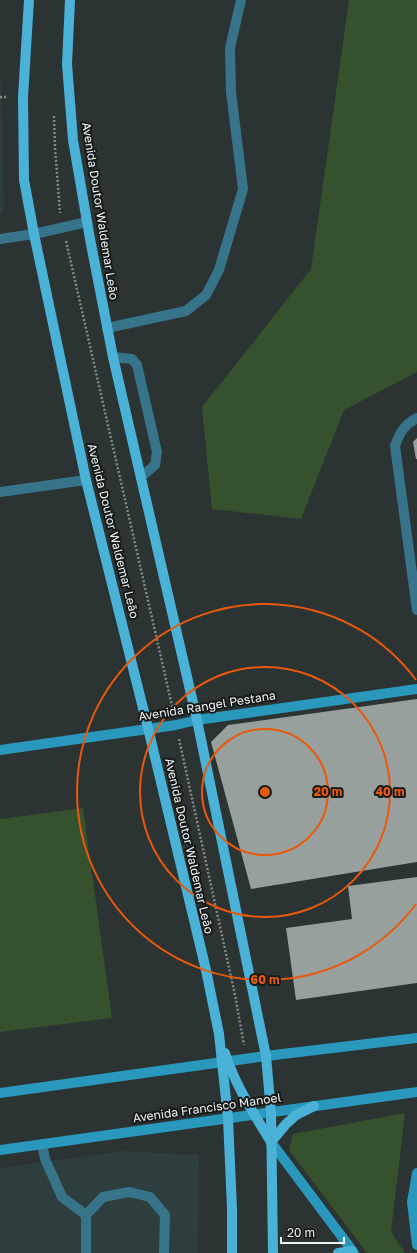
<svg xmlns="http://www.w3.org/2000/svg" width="417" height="1253" viewBox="0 0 417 1253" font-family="'Golos Text',sans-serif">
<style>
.built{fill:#2e3e3e}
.green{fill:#36512d}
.building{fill:#97a09c}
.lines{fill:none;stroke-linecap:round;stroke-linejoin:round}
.path{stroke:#838989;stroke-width:2.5;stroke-dasharray:2 2;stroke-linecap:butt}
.lane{stroke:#37748a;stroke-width:10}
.street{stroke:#37748a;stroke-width:10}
.secondary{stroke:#2998bc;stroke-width:10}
.primary{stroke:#49b2d6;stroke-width:10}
.ring{fill:none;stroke:#e8590c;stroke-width:2}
.labels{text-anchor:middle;stroke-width:4;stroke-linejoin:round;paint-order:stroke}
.street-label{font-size:12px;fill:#eef3f3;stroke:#161a1a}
.centre{fill:#e8590c;stroke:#161a1a;stroke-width:2}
.ring-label{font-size:12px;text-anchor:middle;font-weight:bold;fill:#e8590c;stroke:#161a1a;stroke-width:4;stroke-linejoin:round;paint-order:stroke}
</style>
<rect width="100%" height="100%" fill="#2b3333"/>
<g class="built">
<polygon points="0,52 4,204 3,211 0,216"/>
<polygon points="123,1151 199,1155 198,1253 0,1253 0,1168"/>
</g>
<g class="green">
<polygon points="349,0 417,0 417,372 344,410 301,519 212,509 202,407 311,269"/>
<polygon points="83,808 112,1018 0,1032 0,819"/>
<polygon points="405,1113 391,1232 405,1253 367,1253 289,1150 293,1134"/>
</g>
<g class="building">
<polygon points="417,438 417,459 416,459 413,442"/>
<polygon points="417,699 417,862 251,889 211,742 228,725"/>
<polygon points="417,877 417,983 296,1000 286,928 352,919 348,886"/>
</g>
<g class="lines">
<g class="path">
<polyline points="0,97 7,97"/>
<polyline points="54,116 55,147 60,213"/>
<polyline points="66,241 173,710"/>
<polyline points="179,739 235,995 244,1045"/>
</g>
<g class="lane">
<polyline points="113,357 132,359 137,365 157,452 155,465 141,477"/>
<path d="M417 418C404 425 400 432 395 446L417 610"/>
<polyline points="42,1144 45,1159 62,1197 86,1215"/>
<polyline points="86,1253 86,1215 103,1197 129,1192 150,1197 165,1215 164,1253"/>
</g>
<g class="street">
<polyline points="0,239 34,234 87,222"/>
<polyline points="107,328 186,311 206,295 219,270 243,189 231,92 230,48 241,0"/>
<polyline points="0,492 86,480"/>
</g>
<g class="secondary">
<polyline points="0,750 176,725 197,720 417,689"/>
<polyline points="0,1093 266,1056 417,1038"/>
<polyline points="271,1142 354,1253"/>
<polyline points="0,1150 417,1092"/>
<polyline points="417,1173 412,1202 417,1245"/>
</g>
<g class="primary">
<polyline points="29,0 23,97 24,180 34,234 86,480 148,728 206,970 219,1034 228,1118 232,1209 232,1253"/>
<polyline points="70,0 67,64 73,140 90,239 113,357 197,720 266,1056 271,1112 273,1253"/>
<path d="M225 1053C235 1085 254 1114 271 1142"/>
<polyline points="271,1142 286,1124 296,1115 314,1106"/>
<polyline points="338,1253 352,1251"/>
</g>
</g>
<g class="ring">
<circle cx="265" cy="792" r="63"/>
<circle cx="265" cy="792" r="125"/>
<path d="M416 904A188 188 0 1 1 416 680"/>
</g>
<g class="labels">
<g class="street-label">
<text transform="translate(100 211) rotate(81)" y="4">Avenida Doutor Waldemar Leão</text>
<text transform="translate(113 531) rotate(76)" y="4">Avenida Doutor Waldemar Leão</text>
<text transform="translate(207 706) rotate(-9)" y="4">Avenida Rangel Pestana</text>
<text transform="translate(189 846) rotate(77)" y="4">Avenida Doutor Waldemar Leão</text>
<text transform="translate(207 1108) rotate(-8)" y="4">Avenida Francisco Manoel</text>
</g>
</g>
<circle cx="265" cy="792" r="6" class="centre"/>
<g class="ring-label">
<text x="328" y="796">20 m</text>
<text x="390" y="796">40 m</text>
<text x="265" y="984">60 m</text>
</g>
<path d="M281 1237v6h63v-6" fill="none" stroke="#eef3f3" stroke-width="2"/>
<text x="287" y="1237" font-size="12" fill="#eef3f3" stroke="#161a1a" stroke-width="3" paint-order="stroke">20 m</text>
</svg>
